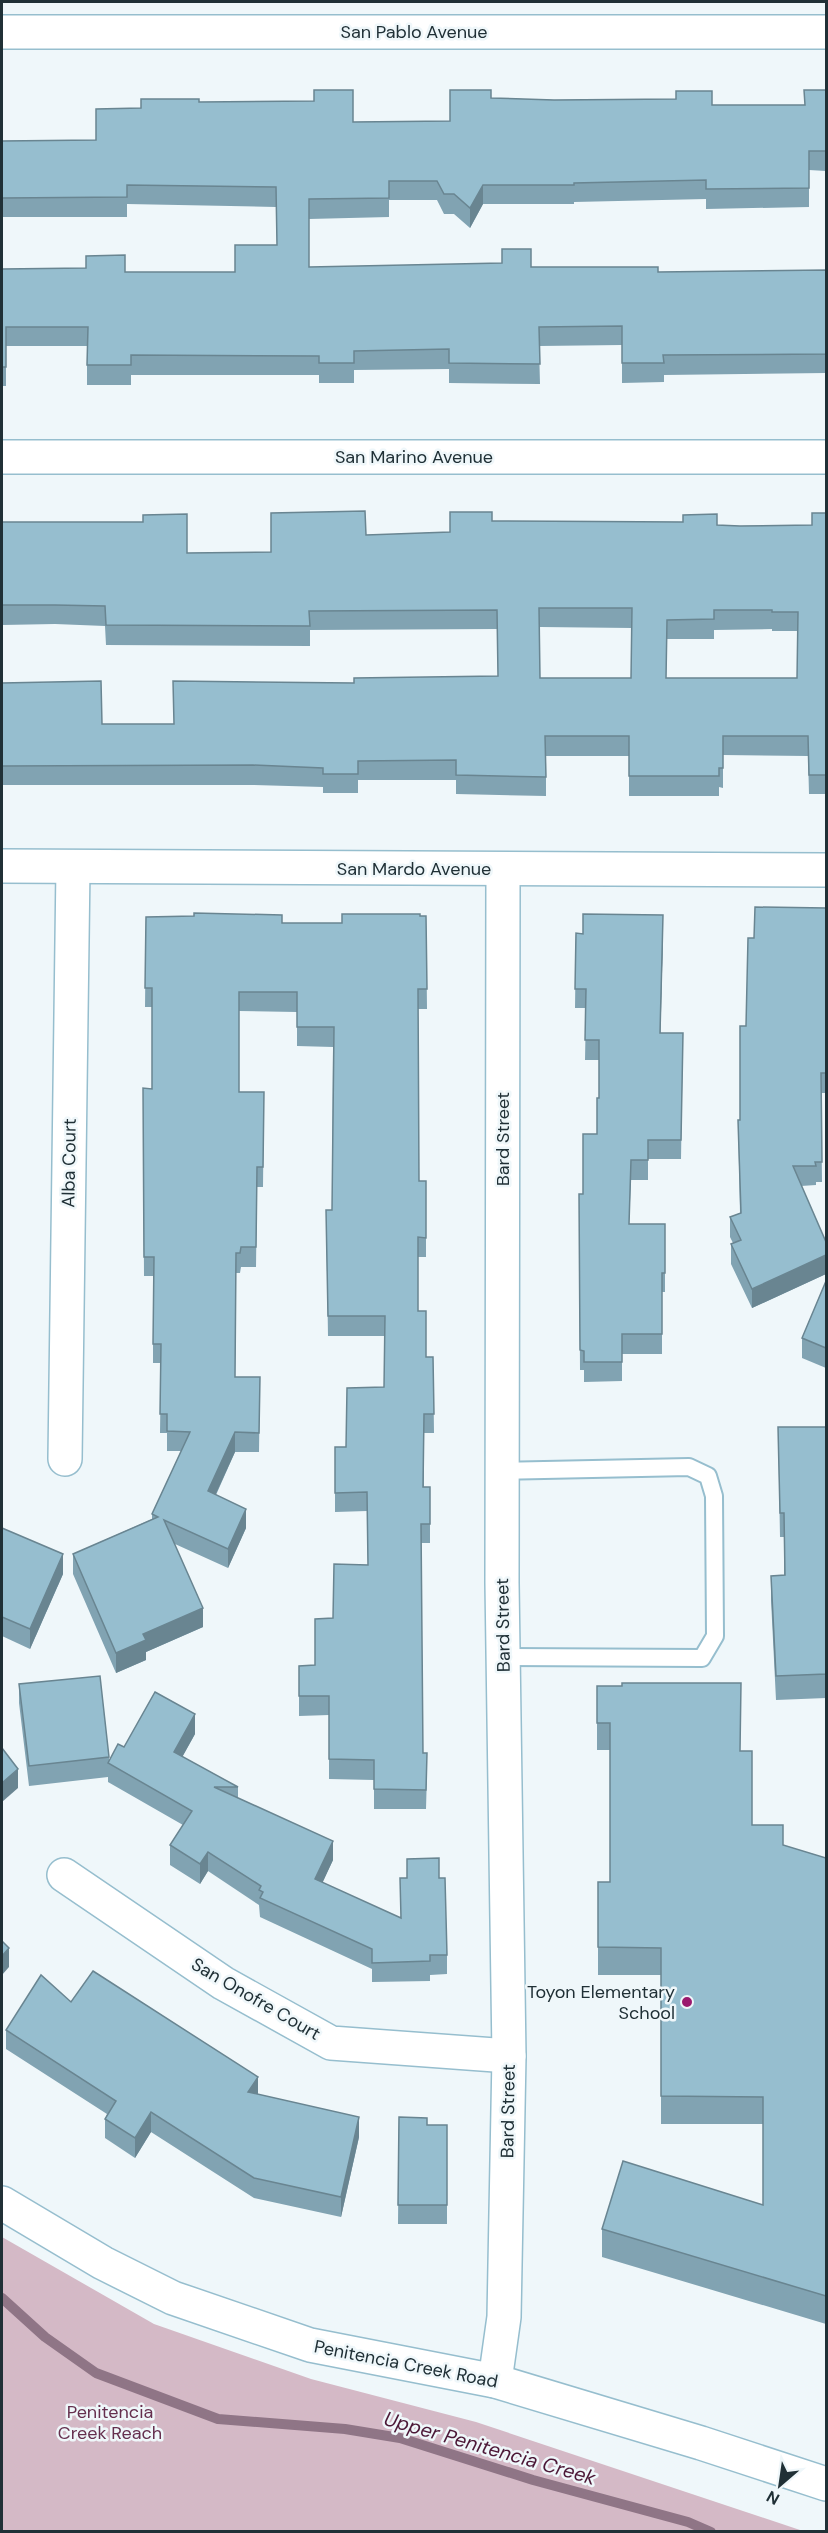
<svg xmlns="http://www.w3.org/2000/svg" width="828" height="2533" viewBox="0 0 828 2533" font-family="'DM Sans',sans-serif">
<style>
.green{fill:#d4b9c6}
.lines{fill:none;stroke-linecap:round;stroke-linejoin:round}
.stream{stroke:#8f7586;stroke-width:10}
.service-casing{stroke:#96bece;stroke-width:20}
.minor-casing{stroke:#96bece;stroke-width:36}
.tertiary-casing{stroke:#96bece;stroke-width:36}
.service{stroke:#fff;stroke-width:16}
.minor{stroke:#fff;stroke-width:33}
.tertiary{stroke:#fff;stroke-width:33}
.wall{fill:#81a3b2;fill-rule:evenodd}
.shaded-wall{fill:#698591}
.building{fill:#96becf;stroke:#698591;stroke-width:1.5;fill-rule:evenodd}
.poi-dot{fill:#9b196e;stroke:#eff7fa;stroke-width:2}
.labels{text-anchor:middle;stroke-width:5;stroke-linejoin:round;paint-order:stroke}
.street-label{font-size:18px;fill:#203036;stroke:#eff7fa}
.poi-label{font-size:18px;fill:#203036;stroke:#eff7fa;text-anchor:end}
.park-label{font-size:18px;fill:#652f4e;stroke:#eff7fa}
.water-label{font-size:20px;font-style:italic;fill:#4c1837;stroke:#eff7fa}
</style>
<rect width="100%" height="100%" fill="#eff7fa"/>
<polygon class="green" points="2,2237 154,2324 311,2379 476,2422 803,2531 2,2531"/>
<g class="lines">
<polyline class="stream" points="2,2298 45,2337 96,2373 218,2419 345,2429 400,2438 533,2480 688,2522 711,2532"/>
<g class="service-casing">
<polyline id="service" points="502,1471 689,1467 708,1476 714,1496 715,1636 702,1658 503,1657"/>
</g>
<g class="minor-casing">
<g id="minor">
<polyline points="2,32 826,32"/>
<polyline points="2,457 826,457"/>
<polyline points="2,866 826,870"/>
<polyline points="65,1459 73,867"/>
<polyline points="64,1875 223,1983 331,2043 509,2056"/>
<polyline points="495,2381 504,2317 509,2056 502,1583 503,870"/>
</g>
</g>
<g class="tertiary-casing">
<polyline id="tertiary" points="2,2203 103,2263 173,2298 310,2345 495,2381 701,2443 826,2484"/>
</g>
<use href="#service" class="service"/>
<use href="#minor" class="minor"/>
<use href="#tertiary" class="tertiary"/>
</g>
<g class="wall">
<polygon points="826,90 826,171 809,170 809,207 706,209 706,199 574,202 574,204 483,204 470,228 454,214 444,214 437,200 389,200 389,217 309,219 309,267 531,267 658,272 826,270 826,373 664,375 664,382 622,383 622,345 539,346 540,384 449,383 449,369 354,370 354,383 319,383 319,375 131,375 131,385 87,385 87,346 6,346 6,386 2,386 2,269 125,272 235,272 277,245 276,207 127,204 127,217 2,217 2,141 96,140 141,108 199,102 353,122 450,121 491,98 712,105 804,105"/>
<path d="M826 513V794H809L808 756 723 755V788L719 787V796H629V756H546V796L456 794V780H358V793H323V787L253 785H2V683L102 724H173L354 683 498 676 497 629 310 630V646L106 645 105 626 55 624 2 625V522L187 553 271 552 366 535 450 532 492 521 740 526 812 525ZM540 627 632 628 631 678H540ZM772 629V631H798L797 678H666L667 639H714V630Z"/>
<polygon points="826,908 826,1093 821,1093 822,1182 816,1182 816,1185 801,1186 826,1242 826,1274 752,1308 731,1264 731,1244 733,1243 730,1237 730,1217 740,1213 738,1120 740,1120 746,1026 754,938"/>
<polygon points="420,916 426,916 427,1009 418,1009 419,1181 426,1238 426,1257 418,1257 418,1311 426,1357 433,1357 434,1433 424,1433 424,1487 430,1487 430,1543 421,1543 423,1753 427,1773 426,1809 374,1809 374,1780 329,1779 329,1715 299,1716 299,1666 315,1665 333,1618 368,1565 367,1511 335,1512 335,1447 346,1447 384,1387 385,1336 328,1336 326,1210 332,1210 333,1047 297,1046 297,1012 239,1011 239,1092 264,1092 263,1187 257,1187 256,1267 241,1267 240,1273 236,1273 235,1377 260,1377 259,1452 235,1452 216,1495 246,1528 228,1568 175,1544 203,1627 146,1652 146,1660 116,1673 73,1574 73,1554 152,1519 152,1514 181,1451 167,1451 167,1433 160,1433 161,1363 153,1363 153,1276 144,1276 143,1088 152,1089 152,1007 145,1007 146,917 282,923 342,923"/>
<polygon points="576,933 663,935 660,1033 683,1033 681,1159 648,1159 648,1180 631,1180 629,1224 665,1224 665,1292 662,1292 662,1354 622,1354 622,1381 584,1382 584,1370 580,1370 579,1194 583,1194 597,1134 599,1098 599,1060 585,1060 586,1008 575,1008"/>
<polygon points="826,1281 826,1368 802,1358 802,1338"/>
<polygon points="778,1427 826,1427 826,1698 776,1700 771,1600 771,1576 784,1575 784,1537 780,1537"/>
<polygon points="2,1528 63,1574 30,1649 2,1636"/>
<polygon points="19,1684 109,1757 109,1762 124,1747 195,1734 182,1757 238,1787 238,1798 333,1860 322,1883 400,1918 439,1878 447,1955 447,1974 430,1975 430,1981 372,1982 372,1969 260,1917 259,1905 208,1871 200,1884 170,1865 170,1845 183,1825 108,1782 108,1777 29,1786 19,1703"/>
<polygon points="597,1686 740,1751 752,1825 783,1845 826,1858 826,2324 602,2257 602,2229 763,2205 763,2124 661,2124 661,1975 598,1975 598,1882 610,1882 610,1750 597,1750"/>
<polygon points="71,2002 258,2095 359,2137 341,2217 254,2198 151,2132 135,2158 105,2138 105,2119 107,2114 6,2049 6,2030"/>
<polygon points="399,2117 427,2125 447,2125 447,2224 398,2224"/>
</g>
<g class="shaded-wall">
<polygon points="483,185 483,204 470,228 470,208"/>
<polygon points="663,915 663,935 660,1053 660,1033"/>
<polygon points="826,1255 826,1274 752,1308 752,1289"/>
<polygon points="235,1432 235,1452 208,1511 208,1491"/>
<polygon points="246,1509 246,1528 228,1568 228,1549"/>
<polygon points="63,1554 63,1574 30,1649 30,1629"/>
<polygon points="203,1608 203,1627 146,1652 146,1660 116,1673 116,1653 143,1634"/>
<polygon points="195,1714 195,1734 174,1772 174,1752"/>
<polygon points="18,1769 18,1788 2,1802 2,1783"/>
<polygon points="333,1841 333,1860 315,1899 315,1879"/>
<polygon points="208,1852 208,1871 200,1884 200,1864"/>
<polygon points="9,1948 9,1967 2,1975 2,1956"/>
<polygon points="258,2077 258,2096 248,2092"/>
<polygon points="151,2112 151,2132 135,2158 135,2138"/>
<polygon points="359,2117 359,2137 341,2217 341,2197"/>
</g>
<g class="building">
<polygon points="314,90 353,90 353,122 450,121 450,90 491,90 491,98 554,100 676,99 676,91 712,91 712,105 805,105 804,90 826,90 826,151 809,151 809,188 706,189 706,180 574,183 574,185 483,185 470,208 454,194 444,194 437,181 389,181 389,198 309,199 309,267 502,263 502,249 531,249 531,267 658,267 658,272 826,270 826,354 663,355 664,363 622,363 622,326 539,327 540,364 449,363 449,349 354,351 354,363 319,363 319,356 131,355 131,365 87,365 88,327 6,327 6,367 2,367 2,269 86,268 86,256 125,255 125,272 235,272 235,245 277,245 276,187 127,185 127,197 2,198 2,141 96,140 96,109 141,108 141,99 199,99 199,102 314,101"/>
<path d="M365 511 366 535 450 532V512H492V521L683 522V515L717 514V525L740 526 812 525V513H826V775H809L808 736H723V768H719V776H629V736H545L546 777 456 775V760L358 761V774H323V768L253 765 2 766V683L101 681 102 724H174L173 681 354 683V678L498 676 497 610 309 611 310 626 106 625 105 606 55 605H2V522H143V515L187 514V553L271 552V513ZM539 608H632L631 678H540ZM714 610H772V612H798L797 678H666L667 620 714 619Z"/>
<polygon points="755,907 826,908 826,1073 821,1073 822,1162 815,1162 816,1166 793,1166 826,1242 826,1255 752,1289 731,1244 741,1240 730,1217 741,1213 738,1120 740,1120 740,1026 746,1026 748,938 754,938"/>
<polygon points="194,913 282,915 282,923 342,923 342,914 420,914 420,916 426,916 427,989 418,989 419,1181 426,1181 426,1238 418,1237 418,1311 426,1311 426,1357 433,1357 434,1414 424,1414 423,1487 430,1487 430,1524 421,1524 423,1753 427,1753 426,1790 374,1789 374,1760 329,1759 329,1696 299,1696 299,1666 315,1665 315,1619 333,1618 334,1564 368,1565 367,1492 335,1493 335,1447 346,1447 347,1388 384,1387 385,1316 328,1316 326,1210 332,1210 334,1027 297,1027 297,992 239,992 239,1092 264,1092 263,1167 257,1167 256,1247 241,1247 240,1253 236,1253 235,1377 260,1377 259,1433 235,1432 208,1491 246,1509 228,1549 164,1520 203,1608 143,1634 146,1640 116,1653 73,1554 158,1517 152,1514 190,1432 167,1431 167,1414 160,1414 161,1344 153,1344 154,1257 144,1257 143,1088 152,1089 152,988 145,988 146,917 194,916"/>
<polygon points="583,914 663,915 660,1033 683,1033 681,1140 648,1140 648,1160 631,1160 629,1224 665,1224 665,1273 662,1273 662,1334 622,1334 622,1362 584,1362 584,1351 580,1350 579,1194 583,1194 583,1134 597,1134 597,1098 599,1098 599,1040 585,1040 586,989 575,989 576,933 583,934"/>
<polygon points="826,1281 826,1348 802,1338"/>
<polygon points="778,1427 826,1427 826,1674 776,1676 771,1576 785,1575 784,1513 780,1513"/>
<polygon points="2,1528 63,1554 30,1629 2,1617"/>
<polygon points="100,1676 109,1757 29,1766 19,1684"/>
<polygon points="622,1683 741,1683 740,1751 752,1751 752,1825 783,1825 783,1845 826,1858 826,2296 602,2229 623,2161 763,2205 763,2097 661,2096 661,1948 598,1947 598,1882 610,1882 610,1723 597,1723 597,1686 622,1686"/>
<polygon points="155,1692 195,1714 174,1752 238,1787 214,1787 333,1841 315,1879 401,1918 400,1878 407,1878 407,1859 439,1858 439,1878 445,1878 447,1955 430,1955 430,1961 372,1963 372,1949 260,1898 263,1892 259,1890 261,1886 208,1852 200,1864 170,1845 192,1811 108,1763 118,1744 124,1747"/>
<polygon points="2,1748 18,1769 2,1783"/>
<polygon points="2,1941 9,1948 2,1956"/>
<polygon points="93,1971 258,2077 248,2092 359,2117 341,2197 254,2178 151,2112 135,2138 105,2119 116,2101 6,2030 41,1975 71,2002"/>
<polygon points="399,2117 427,2118 427,2125 447,2125 447,2205 398,2205"/>
</g>
<circle class="poi-dot" cx="687" cy="2002" r="6"/>
<g class="labels">
<g class="street-label">
<text x="414" y="38">San Pablo Avenue</text>
<text x="414" y="463">San Marino Avenue</text>
<text x="414" y="875">San Mardo Avenue</text>
<text transform="translate(503 1139) rotate(-90)" y="6">Bard Street</text>
<text transform="translate(69 1163) rotate(-89)" y="6">Alba Court</text>
<text transform="translate(503 1625) rotate(-91)" y="6">Bard Street</text>
<text transform="translate(256 1999) rotate(30)" y="6">San Onofre Court</text>
<text transform="translate(508 2111) rotate(-89)" y="6">Bard Street</text>
<text transform="translate(406 2364) rotate(11)" y="6">Penitencia Creek Road</text>
</g>
<g class="poi-label">
<text x="675" y="1998">Toyon Elementary<tspan x="675" dy="21">School</tspan></text>
</g>
<g class="park-label">
<text x="110" y="2418">Penitencia<tspan x="110" dy="21">Creek Reach</tspan></text>
</g>
<g class="water-label">
<text transform="translate(490 2448) rotate(16)" y="7">Upper Penitencia Creek</text>
</g>
</g>
<rect width="828" height="2533" fill="none" stroke="#203036" stroke-width="6"/>
<g transform="translate(780 2485) rotate(209)" stroke="#eff7fa" stroke-width="4.5" paint-order="stroke">
<path d="M0-4.5L10 22L0 15L-10 22Z" fill="#203036"/>
<text y="-9" font-size="16" font-weight="bold" text-anchor="middle" fill="#203036">N</text>
</g>
</svg>
